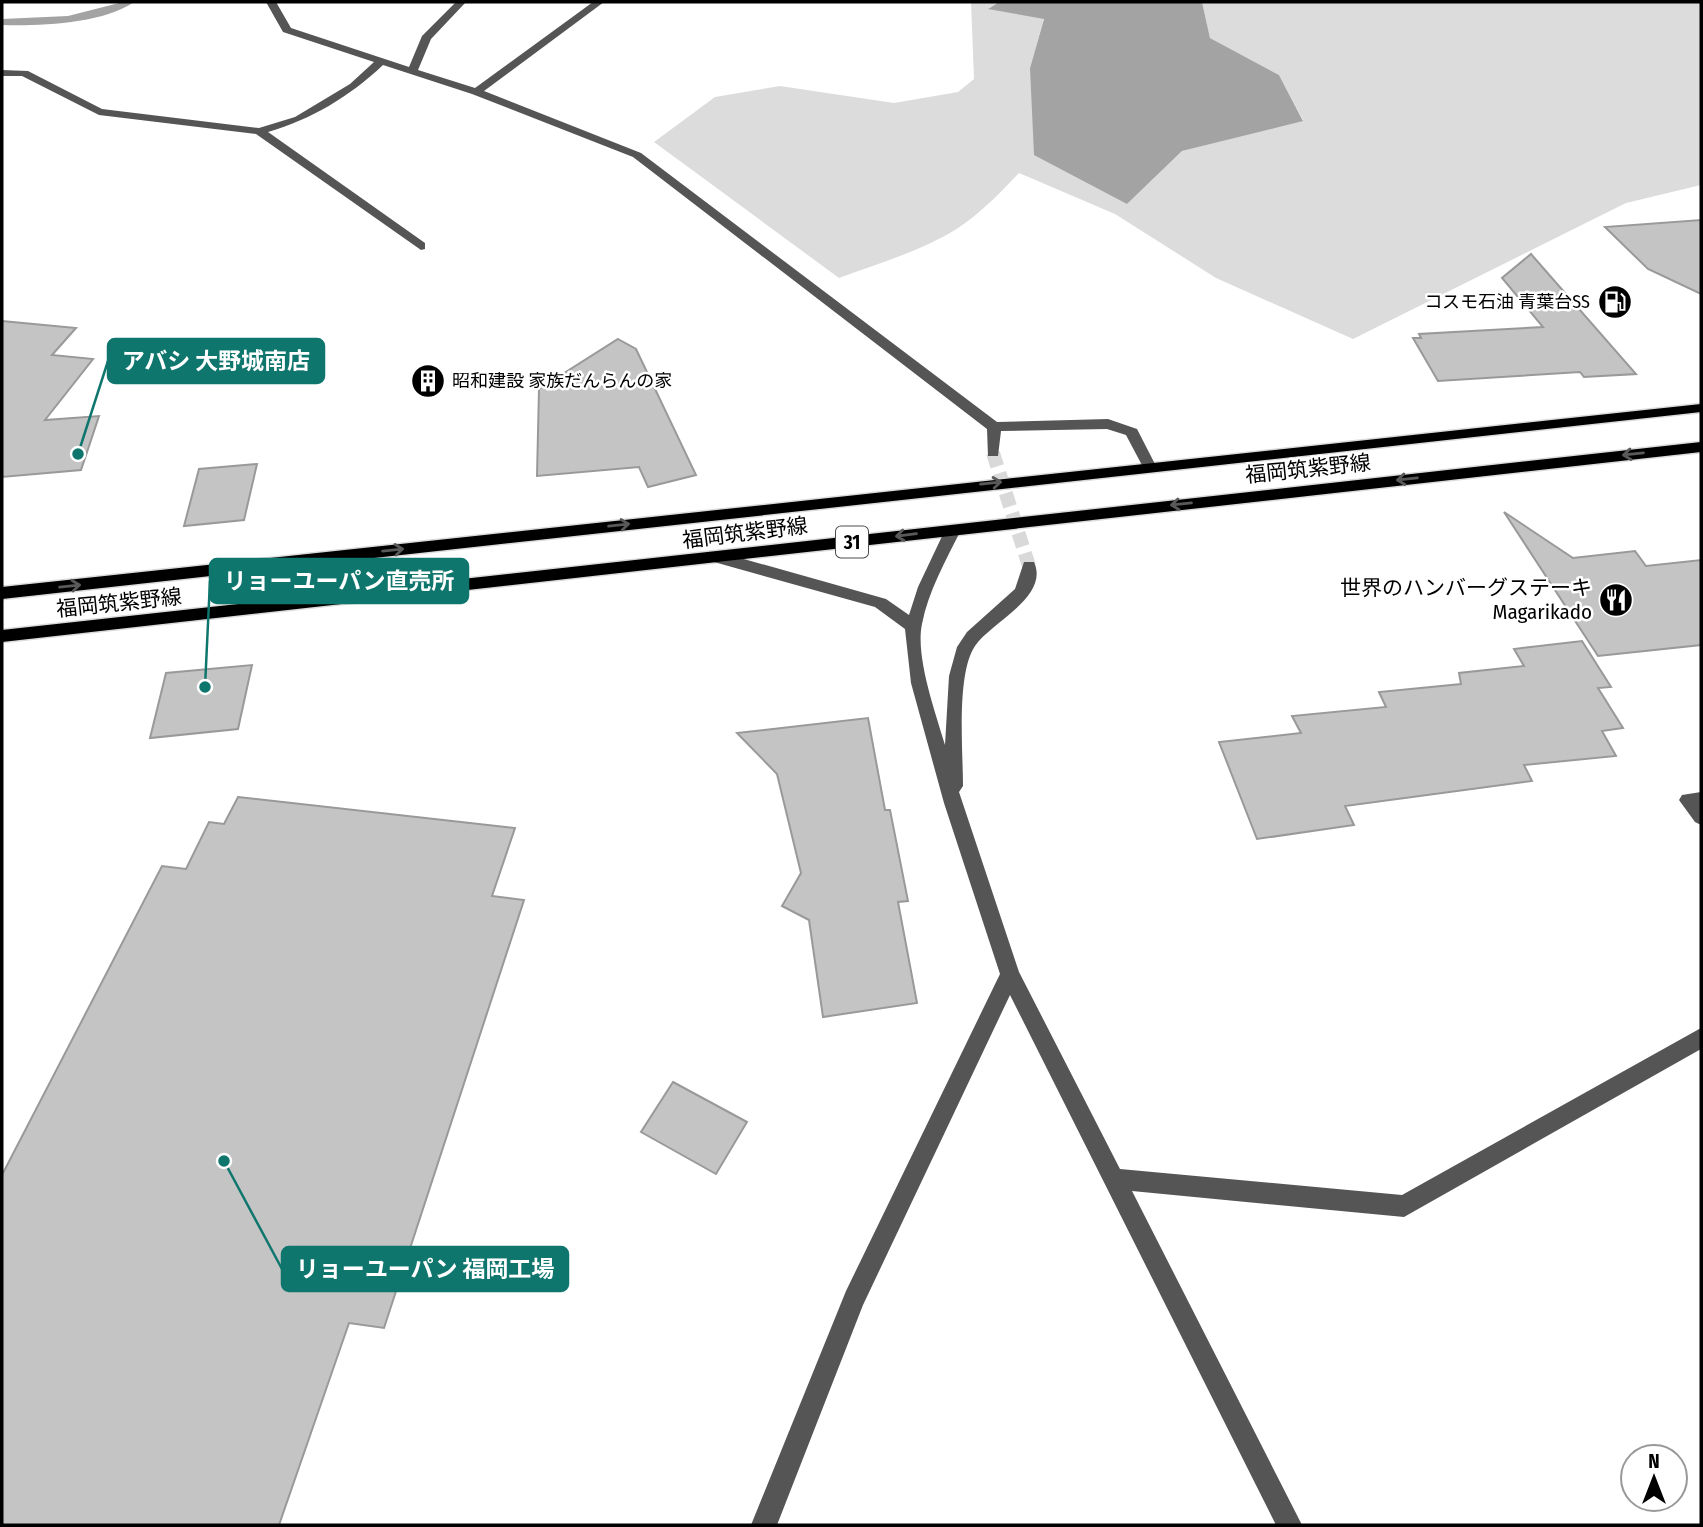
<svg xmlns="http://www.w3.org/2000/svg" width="1703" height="1527" viewBox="0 0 1703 1527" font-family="'Fira Sans Condensed','Noto Sans JP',sans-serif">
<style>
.green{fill:#dcdcdc}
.water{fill:#a3a3a3}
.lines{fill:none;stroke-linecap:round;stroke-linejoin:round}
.stream{fill:#a3a3a3;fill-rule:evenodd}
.building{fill:#c4c4c4;stroke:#999;stroke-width:2}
.minor-tunnel{stroke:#d9d9d9;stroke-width:14;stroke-dasharray:14 7;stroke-linecap:butt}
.major-casing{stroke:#dbdbdb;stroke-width:3}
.minor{fill:#555;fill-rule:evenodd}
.major{fill:#000;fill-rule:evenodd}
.oneway{stroke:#595959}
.labels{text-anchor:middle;stroke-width:5;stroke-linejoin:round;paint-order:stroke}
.far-poi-label{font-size:18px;fill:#000;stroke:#fff;text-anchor:end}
.shield{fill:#fff;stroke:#4c4c4c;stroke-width:2}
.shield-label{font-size:19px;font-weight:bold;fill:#000}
.street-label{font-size:21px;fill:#000;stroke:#fff}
.poi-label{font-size:21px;fill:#000;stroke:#fff;text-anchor:end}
.leader{fill:none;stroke:#0f766e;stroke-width:2.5}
.callout-dot{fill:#0f766e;stroke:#fff;stroke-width:2.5}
.callout{fill:#0f766e;stroke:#0f766e;stroke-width:2.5}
.callout-label{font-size:23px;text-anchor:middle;font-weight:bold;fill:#fff}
</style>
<rect width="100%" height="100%" fill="#fff"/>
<path class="green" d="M971 2H999L989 8 1044 18 1030 68 1127 204 1182 151 1303 120 1279 75 1210 38 1202 2H1701V185L1626 203 1353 339 1216 278 1115 214 1019 173C1001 192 981 213 958 228 922 251 879 263 839 278L654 142 715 97 780 86 894 103 958 92 974 79Z"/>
<polygon class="water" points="999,2 1202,2 1210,38 1279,75 1303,121 1182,151 1127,204 1034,155 1030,68 1044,19 988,9"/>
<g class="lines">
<path class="stream" d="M123 2H134C102 24 40 26 2 25V19L68 16Z"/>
</g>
<g class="building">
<polygon points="1701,220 1701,294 1648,269 1605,227"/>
<polygon points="1531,254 1636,374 1584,377 1580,372 1438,381 1413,338 1421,338 1419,334 1543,327 1502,278"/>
<polygon points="2,321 76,328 52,355 93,359 45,420 99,416 81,470 2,477"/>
<polygon points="618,339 636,349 696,475 648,487 639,467 537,476 539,389"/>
<polygon points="257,464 244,520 184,526 199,469"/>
<polygon points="1504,512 1573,558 1635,551 1646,566 1701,560 1701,645 1598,656"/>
<polygon points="1582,641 1611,687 1598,688 1623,728 1602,731 1616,756 1524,765 1532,781 1345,806 1354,825 1257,839 1219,742 1301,733 1292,716 1386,707 1379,692 1461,684 1459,673 1524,666 1514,649"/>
<polygon points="252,665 238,729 150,738 166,673"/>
<polygon points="868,718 885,810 890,810 908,901 898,902 917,1003 823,1017 809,920 782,906 801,873 777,774 737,733"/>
<polygon points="238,797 515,828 492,896 524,900 384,1328 349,1323 279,1525 2,1525 2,1175 162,866 186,869 209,822 224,824"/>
<polygon points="673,1082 747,1122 716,1174 641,1132"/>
</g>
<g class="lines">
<polyline class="minor-tunnel" points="993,453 1029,566"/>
<g class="major-casing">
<g id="major">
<polygon points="1701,404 1701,412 2,599 2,587"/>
<polygon points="1701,442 1701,452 2,642 2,630"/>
</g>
</g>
<g class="minor">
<path d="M266 2H276L291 28 409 67 422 36 456 2H466L431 39 418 70 475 88 593 2H604L484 91 641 153 997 422 1108 419 1137 429 1156 466 1149 471 1144 469 1126 435 1107 429 1001 431 998 456H988L987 429 633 157 472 94 383 65C349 97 312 119 268 132L425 243V249L421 250 256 134 99 115 22 76H2V70L28 71 102 109 259 128 295 117 350 84 374 62 283 32Z"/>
<path d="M953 525 961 530C946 560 928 592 922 624 915 657 936 714 945 745L949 676 957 647 967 632 1015 589 1024 562H1034C1050 597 990 623 975 646 956 674 963 751 963 786L959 792 1019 972 1120 1169 1402 1195 1701 1028V1049L1404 1217 1132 1191 1302 1525H1276L1010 995 863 1305 777 1525H751L846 1291 1000 974 944 803 911 683 905 629 875 607 714 562 711 558 719 552 886 599 909 615 918 587 945 530Z"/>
<polygon points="1701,792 1701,825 1695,822 1679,800 1682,795"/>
</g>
<use href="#major" class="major"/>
</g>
<defs><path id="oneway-shaft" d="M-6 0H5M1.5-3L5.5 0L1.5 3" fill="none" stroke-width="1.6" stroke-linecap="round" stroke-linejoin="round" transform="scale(1.75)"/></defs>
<g class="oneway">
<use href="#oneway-shaft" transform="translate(1633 454) rotate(174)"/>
<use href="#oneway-shaft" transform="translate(1407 479) rotate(174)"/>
<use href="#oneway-shaft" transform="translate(991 483) rotate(-6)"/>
<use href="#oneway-shaft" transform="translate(1181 504) rotate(174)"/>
<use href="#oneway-shaft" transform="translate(619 525) rotate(-6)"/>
<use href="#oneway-shaft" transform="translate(906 535) rotate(173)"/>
<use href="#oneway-shaft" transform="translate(393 550) rotate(-6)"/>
<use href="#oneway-shaft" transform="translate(70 586) rotate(-6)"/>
</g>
<defs>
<g id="fuel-disc" transform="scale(1.75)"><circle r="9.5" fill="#000" stroke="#fff"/><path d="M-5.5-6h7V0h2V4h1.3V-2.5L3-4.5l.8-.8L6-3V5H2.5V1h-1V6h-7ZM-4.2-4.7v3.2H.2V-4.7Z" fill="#fff"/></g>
<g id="building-disc" transform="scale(1.75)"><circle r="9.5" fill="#000" stroke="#fff"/><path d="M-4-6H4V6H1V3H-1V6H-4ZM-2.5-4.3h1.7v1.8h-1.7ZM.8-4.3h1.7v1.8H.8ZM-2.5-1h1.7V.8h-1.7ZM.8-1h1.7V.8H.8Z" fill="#fff"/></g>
<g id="restaurant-disc" transform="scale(1.75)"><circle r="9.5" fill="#000" stroke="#fff"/><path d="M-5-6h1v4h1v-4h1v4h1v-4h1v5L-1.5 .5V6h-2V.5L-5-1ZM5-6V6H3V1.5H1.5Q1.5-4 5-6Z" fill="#fff"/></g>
</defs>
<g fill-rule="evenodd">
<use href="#fuel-disc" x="1615" y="302"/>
<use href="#building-disc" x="428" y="381"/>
<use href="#restaurant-disc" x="1616" y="600"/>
</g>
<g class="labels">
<g class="far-poi-label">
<text x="1590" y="308">コスモ石油 青葉台SS</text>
<text x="452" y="387" text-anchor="start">昭和建設 家族だんらんの家</text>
</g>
<rect class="shield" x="836" y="526.5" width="32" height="31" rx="5"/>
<g class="shield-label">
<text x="852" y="549">31</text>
</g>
<g class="street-label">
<text transform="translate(1308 469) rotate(-6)" y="7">福岡筑紫野線</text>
<text transform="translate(745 533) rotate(-7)" y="7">福岡筑紫野線</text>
<text transform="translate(119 603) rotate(-6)" y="7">福岡筑紫野線</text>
</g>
<g class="poi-label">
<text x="1592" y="595">世界のハンバーグステーキ<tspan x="1592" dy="24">Magarikado</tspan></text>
</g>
</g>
<path class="leader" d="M78 454L108 361M205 687L210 581M224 1161L282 1269"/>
<g class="callout-dot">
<circle cx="78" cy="454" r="7"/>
<circle cx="205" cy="687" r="7"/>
<circle cx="224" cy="1161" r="7"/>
</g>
<g class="callout">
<rect x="108" y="339" width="216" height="44" rx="7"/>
<rect x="210" y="559" width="258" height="44" rx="7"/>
<rect x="282" y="1247" width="286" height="44" rx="7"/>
</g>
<g class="callout-label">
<text x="216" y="369">アバシ 大野城南店</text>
<text x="339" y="589">リョーユーパン直売所</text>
<text x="425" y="1277">リョーユーパン 福岡工場</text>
</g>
<rect width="1703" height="1527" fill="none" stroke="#000000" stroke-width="7"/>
<g transform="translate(1654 1478)"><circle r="33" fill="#ffffff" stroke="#999999" stroke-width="2"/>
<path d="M0-5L12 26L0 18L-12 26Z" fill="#000000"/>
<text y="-10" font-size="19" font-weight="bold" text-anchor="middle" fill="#000000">N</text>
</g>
</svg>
